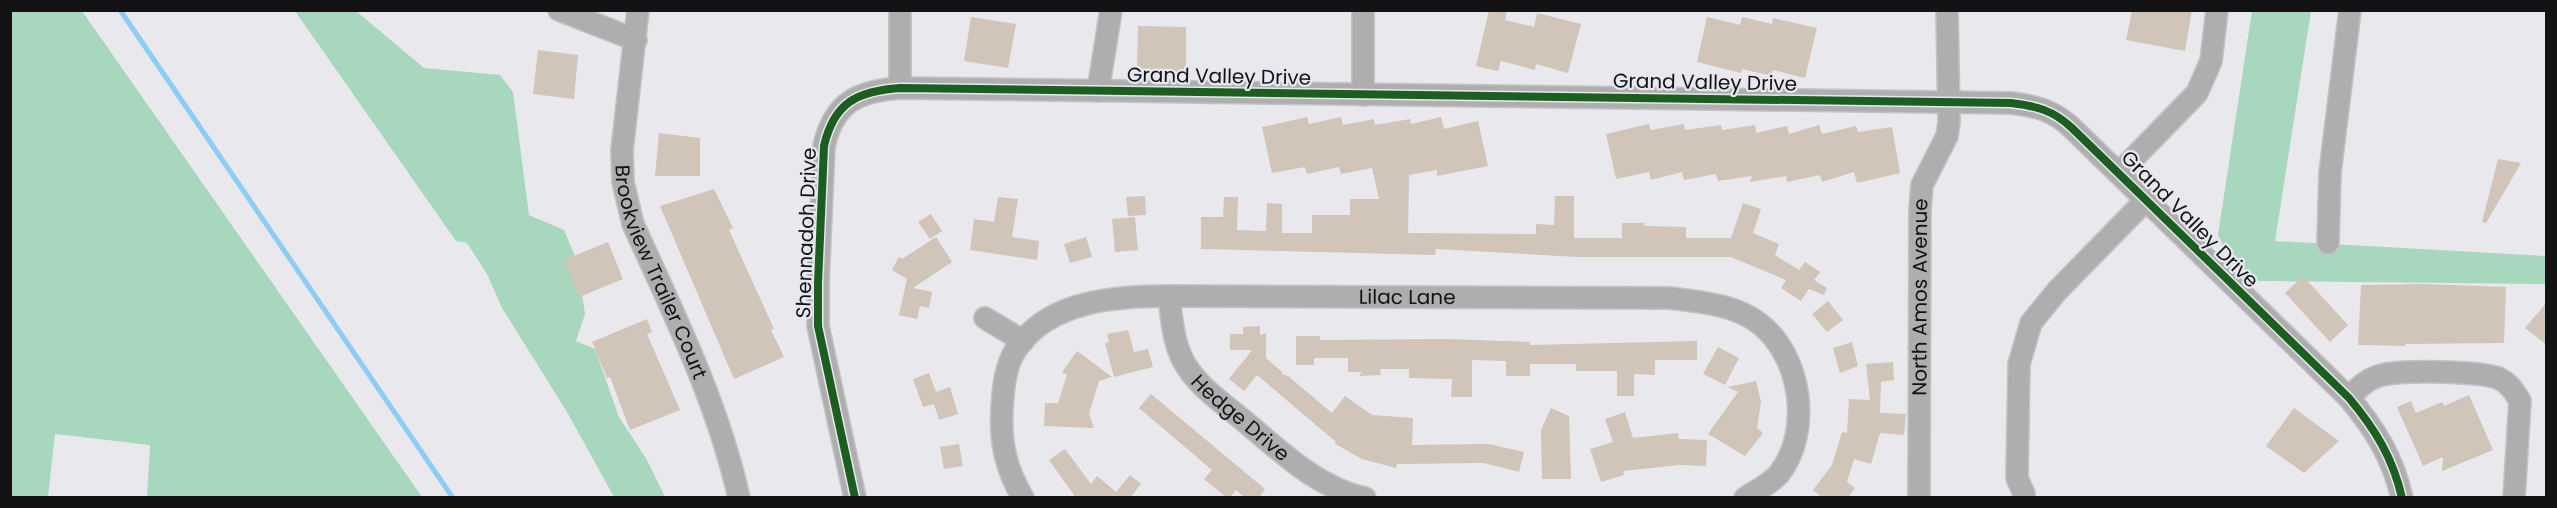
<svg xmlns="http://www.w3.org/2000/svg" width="2557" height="508" viewBox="0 0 2557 508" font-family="Poppins,sans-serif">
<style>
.forest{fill:#a7d8bd}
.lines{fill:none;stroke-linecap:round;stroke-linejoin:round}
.stream{stroke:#8dcdf3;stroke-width:5}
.building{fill:#d1c4b9}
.minor-casing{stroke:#c3c3c5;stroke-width:24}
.minor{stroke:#aeaeae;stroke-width:21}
.cycleway-casing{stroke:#e7e8ef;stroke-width:11}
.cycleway{stroke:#1b5e20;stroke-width:8}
.labels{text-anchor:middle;stroke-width:4.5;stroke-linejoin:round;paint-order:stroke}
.street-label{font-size:20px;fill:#131316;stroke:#e7e8ef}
</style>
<rect width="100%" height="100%" fill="#e9e9ed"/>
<g class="forest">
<polygon points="10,11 82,11 422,497 147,497 150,445 55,434 48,497 11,497"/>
<polygon points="295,11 356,11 424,68 500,75 513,92 529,215 564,230 577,261 585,314 576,341 595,349 619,417 647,460 665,497 614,497 567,412 502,308 487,274 467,243 456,241"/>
<polygon points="2252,11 2311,11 2275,241 2546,256 2546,284 2258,281 2234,267 2218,235"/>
</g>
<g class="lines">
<polyline class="stream" points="120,10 453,498"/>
</g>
<g class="building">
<polygon points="1489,10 1507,10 1505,20 1534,27 1537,13 1581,24 1568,73 1536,64 1535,70 1501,61 1498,71 1476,66"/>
<polygon points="2132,10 2192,10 2185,51 2126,40"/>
<polygon points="971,17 1016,24 1008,68 964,61"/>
<polygon points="1707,17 1740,25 1742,17 1772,24 1773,18 1817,28 1805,78 1773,70 1772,76 1742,69 1741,73 1697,62"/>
<polygon points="1138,26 1186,27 1186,73 1137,72"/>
<polygon points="538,50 578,55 574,99 533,94"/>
<polygon points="1307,117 1309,124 1341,117 1343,125 1374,119 1375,125 1410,119 1411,124 1441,117 1444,129 1478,121 1488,166 1437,176 1437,170 1409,175 1408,233 1536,234 1536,224 1554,225 1555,196 1574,196 1574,238 1622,238 1622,223 1645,223 1644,226 1686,227 1686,238 1731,238 1743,203 1761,209 1753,233 1779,244 1775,255 1799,270 1805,262 1820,272 1814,280 1827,288 1824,295 1809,289 1801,301 1781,288 1786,280 1731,257 1577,257 1436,249 1435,255 1201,249 1201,217 1223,217 1224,197 1238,197 1237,230 1266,231 1267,203 1282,204 1282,233 1312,233 1312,215 1350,215 1350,199 1379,199 1372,168 1341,174 1339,167 1307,174 1305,167 1272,173 1262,127"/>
<polygon points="1649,124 1651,130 1684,124 1685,130 1721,125 1722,130 1755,125 1756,133 1787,126 1789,134 1819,125 1822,134 1856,126 1858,132 1892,127 1900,173 1857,183 1854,172 1822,182 1820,175 1787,182 1786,176 1750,182 1752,176 1718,181 1716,174 1684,180 1682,172 1651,180 1649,172 1616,179 1606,134"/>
<polygon points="659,133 700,138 700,176 655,176"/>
<polygon points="2498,159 2521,163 2486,223 2482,222"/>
<polygon points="714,189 733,228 729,230 774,329 771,330 784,357 734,379 660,206"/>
<polygon points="1145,196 1146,215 1128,216 1126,197"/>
<polygon points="998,197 1018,199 1012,237 1039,241 1037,260 970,250 974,219 994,222"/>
<polygon points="931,214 942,231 930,239 918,222"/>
<polygon points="1135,217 1138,250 1115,252 1112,219"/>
<polygon points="936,237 952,262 913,288 932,292 929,308 920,306 917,319 899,315 907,279 892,270 899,257 902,259"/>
<polygon points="1086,237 1092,257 1070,263 1064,244"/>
<polygon points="608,242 623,279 579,297 564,260"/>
<polygon points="2303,276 2348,325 2330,342 2285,293"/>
<polygon points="2424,284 2506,287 2504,343 2405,344 2405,346 2358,345 2361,285"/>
<polygon points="1828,301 1843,320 1827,332 1812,314"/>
<polygon points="2547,302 2547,345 2525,328"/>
<polygon points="647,319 652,332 647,334 680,410 630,430 610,377 607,378 592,342"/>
<polygon points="1260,326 1260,335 1266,333 1266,358 1282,372 1282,374 1288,376 1332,413 1345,396 1372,415 1413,418 1412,445 1489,444 1524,452 1519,472 1484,463 1397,464 1396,468 1362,459 1335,444 1336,442 1257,375 1244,391 1229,379 1252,350 1230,350 1230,334 1243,334 1243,327"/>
<polygon points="1128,330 1134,352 1148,349 1153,367 1114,377 1105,343 1109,342 1107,334"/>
<polygon points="1296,336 1320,336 1320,340 1446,339 1530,342 1530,345 1697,341 1697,360 1655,360 1655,375 1634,374 1634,396 1617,396 1617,371 1576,371 1576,364 1530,364 1530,376 1506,376 1506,361 1472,360 1472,397 1451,397 1452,379 1409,378 1409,369 1380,369 1381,375 1359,376 1362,372 1348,372 1348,358 1314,358 1314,365 1296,365"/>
<polygon points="1852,342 1858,366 1840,373 1833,348"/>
<polygon points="1718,347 1739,358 1725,385 1703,374"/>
<polygon points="1077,351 1112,377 1099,381 1089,414 1094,428 1044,426 1045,403 1058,403 1067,375 1062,372"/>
<polygon points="1893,362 1894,380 1881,382 1880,413 1906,414 1904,435 1880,433 1871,464 1854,459 1847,482 1855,488 1848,498 1823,498 1813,490 1832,465 1842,432 1847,433 1849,399 1870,400 1866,364"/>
<polygon points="929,373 936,392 950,387 958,414 939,420 934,404 923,407 913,379"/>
<polygon points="1756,381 1761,402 1757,428 1763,433 1745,456 1708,434 1738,392 1728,387"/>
<polygon points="1151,394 1265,489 1259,498 1245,498 1236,490 1230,498 1227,498 1204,479 1212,470 1139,408"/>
<polygon points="2469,395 2493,450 2442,471 2443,457 2423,466 2397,407 2411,401 2416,413 2442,402 2444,406"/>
<polygon points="1551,408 1569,416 1571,479 1542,479 1541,430"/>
<polygon points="2294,408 2339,441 2304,473 2266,446"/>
<polygon points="1625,412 1633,438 1678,433 1679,439 1707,440 1706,466 1679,465 1623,471 1624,475 1601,482 1590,449 1613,442 1605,419"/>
<polygon points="959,444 963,466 944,469 940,447"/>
<polygon points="1065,449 1091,484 1097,476 1116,492 1130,475 1141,484 1130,498 1076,498 1049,460"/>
</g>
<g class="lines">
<g class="minor-casing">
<g id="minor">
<polyline points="559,10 636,40"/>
<path id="s1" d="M638 10 622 150 623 182 633 224C673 312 718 403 739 498"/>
<polyline points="900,88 900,10"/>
<polyline points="1098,91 1111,10"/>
<polyline points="1363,95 1363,10"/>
<polyline points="2119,173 2197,93 2211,61 2217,10"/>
<polyline points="2328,243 2330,173 2350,10"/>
<path id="s2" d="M1169 296C1172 321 1173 348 1189 370 1203 390 1224 404 1243 420 1278 449 1318 489 1365 498"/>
<polyline points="985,318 1023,341"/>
<path d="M2349 398C2358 388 2368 378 2382 375 2404 370 2477 371 2498 378 2509 383 2514 391 2520 401L2514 498"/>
<polyline points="2024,494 2017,478 2019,364 2031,323 2057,291 2146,200"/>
<path d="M855 498 818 326V283L824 146C834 102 858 91 900 88L2011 103C2036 106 2053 110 2072 128L2349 398C2375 429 2393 458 2402 498"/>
<path id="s3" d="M1023 498C1006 469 1000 443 1002 410 1003 389 1005 365 1017 348 1050 300 1117 296 1169 296L1669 298C1699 302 1735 304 1760 324 1802 357 1812 432 1779 474 1770 484 1756 491 1745 498"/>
<path id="s4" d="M1919 498 1920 209 1922 185 1947 136 1949 122 1947 10"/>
</g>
</g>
<use href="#minor" class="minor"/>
<g class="cycleway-casing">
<path id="cycleway" d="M855 498 818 326V283L824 146C834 102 858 91 900 88L2011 103C2036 106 2053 110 2072 128L2349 398C2375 429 2393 458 2402 498"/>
</g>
<use href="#cycleway" class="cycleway"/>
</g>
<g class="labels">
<g class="street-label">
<text transform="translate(1219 76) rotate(1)" y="7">Grand Valley Drive</text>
<text transform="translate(1705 82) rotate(1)" y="7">Grand Valley Drive</text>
<text transform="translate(2190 219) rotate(45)" y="7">Grand Valley Drive</text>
<text transform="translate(806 233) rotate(-88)" y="7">Shennadoh Drive</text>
<text dy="7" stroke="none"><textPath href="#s1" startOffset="270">Brookview Trailer Court</textPath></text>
<text dy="7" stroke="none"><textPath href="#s3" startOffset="562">Lilac Lane</textPath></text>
<text dy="7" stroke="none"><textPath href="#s4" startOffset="201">North Amos Avenue</textPath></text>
<text dy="7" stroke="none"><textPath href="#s2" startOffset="148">Hedge Drive</textPath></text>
</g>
</g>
<rect width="2557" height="508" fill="none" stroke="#131316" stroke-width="24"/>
</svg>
